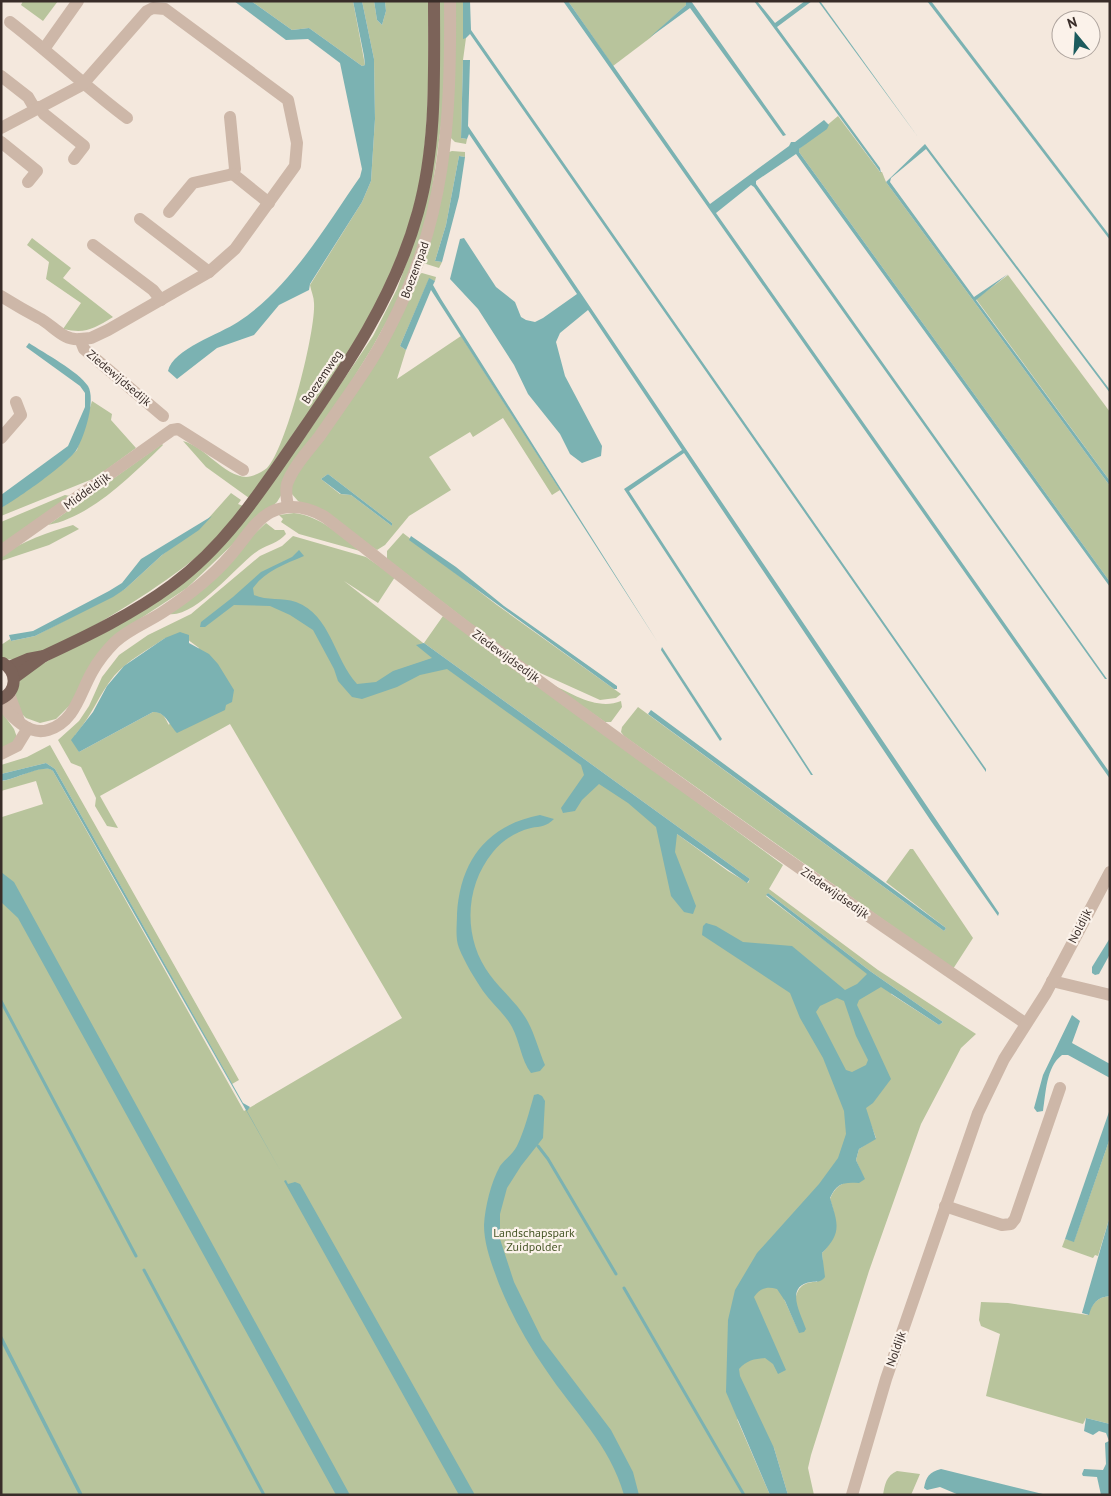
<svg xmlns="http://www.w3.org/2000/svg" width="1111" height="1496" viewBox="0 0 1111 1496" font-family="'PT Sans',sans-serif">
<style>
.green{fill:#b8c49c;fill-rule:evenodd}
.water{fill:#7bb2b2;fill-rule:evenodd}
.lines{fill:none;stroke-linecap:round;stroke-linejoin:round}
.stream{stroke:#7bb2b2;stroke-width:3}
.minor{stroke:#cdb7a8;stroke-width:12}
.major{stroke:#7c6359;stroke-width:12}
.labels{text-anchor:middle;stroke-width:4.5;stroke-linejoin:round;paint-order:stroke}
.street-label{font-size:12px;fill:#392d29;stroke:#fbf2ea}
.park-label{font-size:12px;fill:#4a592b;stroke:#fbf2ea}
</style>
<rect width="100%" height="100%" fill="#f4e8dd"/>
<g class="green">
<polygon points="23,1 58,1 43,21 21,5"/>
<polygon points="251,1 353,1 365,65 362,66 309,28 292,30"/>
<path d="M362 1H374L377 20 382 25 386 11 385 1H428C428 57 430 113 422 168 402 295 319 395 249 498L206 467 183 441C204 446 224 476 246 477 253 477 262 472 267 468 286 449 316 331 314 303 314 297 311 291 310 285L362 202 371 181 375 119 374 59Z"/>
<polygon points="440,1 446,1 445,97 428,220 398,301 372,348 277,502 187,588 123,630 70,705 56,719 40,723 26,718 20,712 15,697 20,680 27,673 56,656 178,587 307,434 373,336 397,289 418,231"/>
<polygon points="454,1 463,1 463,38 466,38 463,60 461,138 467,139 466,144 455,142 450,137"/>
<polygon points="568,1 686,1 687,4 650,38 613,66"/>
<polygon points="838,116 880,172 882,172 886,182 1110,486 1110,582 799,152 799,149"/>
<polygon points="452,151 465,152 465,157 459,156 446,225 435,261 442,262 439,268 423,263 449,152"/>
<path d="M32 238 71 268 63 278 113 317C93 329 86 334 63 329L81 303 46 279 49 262 27 245Z"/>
<path d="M422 273 436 277 435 281 429 279 400 346 406 350 397 379 461 336 560 490 552 495 503 418 473 437 470 432 429 457 451 490 409 516 385 545 377 550 298 501 291 493 290 485 419 274ZM328 474 392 523V526L351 495 340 494 321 479Z"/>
<polygon points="1008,275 1110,412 1110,481 976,299"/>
<polygon points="92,401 112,414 111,420 136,448 95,478 1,516 1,508 64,462 77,450"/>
<path d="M162 444 163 445C132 475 91 517 48 525Z"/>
<path d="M231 493 241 500 238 504 243 506C228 525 212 544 194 559 166 583 34 672 1 658V645L10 639 11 641 35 636 125 589 162 555 206 521Z"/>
<polygon points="65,495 70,496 1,545 1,522"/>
<path d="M294 513C320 516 340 535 360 551L299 534 281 522 283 519 279 515Z"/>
<path d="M266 523 275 530H284L286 534C278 543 269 544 259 550 237 564 196 619 168 614Z"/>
<path d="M73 525 79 529 49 545 1 561V556C23 541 48 532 73 525Z"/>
<polygon points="403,533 497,605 621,694 616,698 600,700 527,667 387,559 387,551"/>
<path d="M293 536 366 557 395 577 378 603 344 581 538 733 728 871 748 883 750 879 424 643 443 616 783 865 769 889 878 970 976 1034 961 1048 921 1124 869 1271 811 1455 808 1468 814 1495H788L774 1448 737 1419 770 1495H1V815L2 817 43 804 36 781 1 791V781C16 780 43 762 53 771L244 1111 402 1018 230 724 100 796 118 828 107 826 95 806 96 798 81 767 71 763 58 740 79 721 89 706 102 677 119 655 148 635 191 614 260 556 282 546ZM165 638 187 639 199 648 169 725C165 718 163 711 153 712L79 752 75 735C92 716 99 694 114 676 128 660 148 650 165 638ZM768 893 870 971 943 1022 939 1025 891 994V991L766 896ZM866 1112 876 1138 859 1149 856 1160 864 1179C847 1181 837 1182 830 1199 837 1219 838 1237 822 1253L823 1263 817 1282C787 1281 796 1313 799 1332L784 1299Z"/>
<path d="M549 683C571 693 597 711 621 701L622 707 611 722H605Z"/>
<polygon points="638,707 944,931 946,928 886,882 910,849 913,849 973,938 953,969 624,736 621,732 622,727"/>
<polygon points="1,711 14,729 18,740 1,751"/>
<polygon points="50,745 239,1080 232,1084 55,769 46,763 1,774 1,765 27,757"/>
<polygon points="1110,1138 1110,1216 1098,1256 1095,1255 1093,1258 1062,1247 1065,1239 1074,1241"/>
<path d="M1110 1296V1424L1086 1418 1083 1424 986 1396 1000 1334 981 1326 979 1320 981 1302 1008 1303 1088 1315C1092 1304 1097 1297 1110 1296Z"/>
<path d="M897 1471 920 1474 911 1495H883C885 1484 886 1476 897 1471Z"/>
</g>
<g class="water">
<path d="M234 1H251L292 30 309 28 362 66 365 65 364 56 353 1H362L374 59 375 119 371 181 362 202 310 284 309 290 279 305 254 335 217 348 177 379 168 371C173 349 220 334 238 322 290 288 325 227 360 177L362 169 340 63 308 39 286 40Z"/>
<polygon points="374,1 385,1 386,11 382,25 377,20"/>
<polygon points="463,1 470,1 471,30 986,769 986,772 470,34 466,38 463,39"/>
<polygon points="563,1 568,1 710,204 789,146 791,142 795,142 824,120 829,125 827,129 799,149 799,152 1110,582 1110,587 796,154 756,181 756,184 1107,679 1105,679 754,187 751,185 716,213 1110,773 1110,779"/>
<polygon points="686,1 691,1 786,135 783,136 690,8 649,38 686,5"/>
<polygon points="754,1 757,1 775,23 805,1 812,1 777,27 880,168 881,173"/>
<polygon points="818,1 820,1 918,137"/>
<polygon points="927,1 931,1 1110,236 1110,240"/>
<polygon points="463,60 470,60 468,126 999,913 998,916 931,821 684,453 629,491 813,775 811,775 624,489 682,450 588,310 560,333 556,342 565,376 602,446 601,456 582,463 570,454 560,434 528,394 514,365 478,309 450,279 460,239 464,238 496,287 515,302 521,317 526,320 535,322 543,318 577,294 469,134 467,139 461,138"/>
<polygon points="925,144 1110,390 1110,393 926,149 891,178 890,182 974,297 1008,274 976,300 1110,481 1110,486 886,182"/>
<polygon points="459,156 465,157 459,197 442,262 435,261 446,225"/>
<polygon points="429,278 435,281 433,285 441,299 657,641 431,290 406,350 400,346"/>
<path d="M29 343C44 353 78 371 88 386 96 400 85 435 77 449 70 462 16 500 1 508V495L68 446 85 407V393L80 386 26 347Z"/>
<polygon points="328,474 392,523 392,526 351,495 341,494 321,479"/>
<polygon points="212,516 199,530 162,555 125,589 113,597 35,636 11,641 9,635 33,631 109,591 122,583 141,559"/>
<polygon points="411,536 456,567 504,606 617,686 617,689 614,689 409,540"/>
<path d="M299 550 304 556C285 564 265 571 253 588L254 595C267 601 282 597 296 602 331 615 334 659 357 684L376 682 393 671 432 658 416 645 424 643 750 879 747 883 677 834 675 852 696 906 693 914 684 912 671 896 656 827 628 803 599 784 582 800 575 811 563 813 561 808 584 775 581 765 447 669 420 675 397 687 362 699 352 697 338 681 334 669 313 630 290 615 270 606 234 605 205 627H200L201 622 233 597 261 572 292 557Z"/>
<path d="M180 632 189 635V643L209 654 218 664 234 690 232 702 226 705 225 710 177 733C170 726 165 711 153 712L79 752 71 740 93 712 107 686 124 666 165 638Z"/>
<polygon points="662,647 722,739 720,741 661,650"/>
<polygon points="651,710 946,928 944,931 648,714"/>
<path d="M46 763 55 769 243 1103 250 1107 247 1111 280 1170 53 771C44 763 15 780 1 781V774Z"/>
<path d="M540 815 554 819C546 827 541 826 531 828 515 832 503 840 493 852 464 887 463 939 490 975 502 991 519 1005 528 1022 535 1035 539 1051 545 1065L540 1071 531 1073C521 1060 520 1042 512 1027 505 1014 492 1004 483 991 475 979 465 963 459 948 455 938 457 925 457 914 460 861 487 825 540 815Z"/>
<polygon points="1,872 14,882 350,1495 336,1495 18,918 1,902"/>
<path d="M768 893 870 971 943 1022 939 1025 881 987 859 1000 857 1005 891 1079 873 1103 866 1108 876 1139 859 1149 856 1160 865 1179 859 1183C843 1182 837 1183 830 1198 838 1224 842 1233 822 1253L825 1277C820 1283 817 1281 811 1282 784 1286 801 1314 806 1329L804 1332 799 1333 785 1301 777 1289C767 1286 760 1288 754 1297L786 1370 778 1374 773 1364 765 1358C755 1359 747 1360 739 1369L740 1376 774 1448 788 1495H770L726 1392 728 1320 735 1290 757 1253 819 1184 838 1158 846 1134 844 1111 823 1058 800 1018 790 993 702 935 703 926 706 923 716 926 743 942 792 946 845 990 857 984 867 974 766 895ZM837 998 844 1001 856 1036 868 1060 866 1065 852 1072 846 1070 816 1012 820 1006Z"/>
<polygon points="1110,938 1110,954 1099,974 1095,975 1092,973 1092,967"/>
<path d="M1072 1015 1080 1021 1072 1043 1110 1064V1078L1068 1055H1062C1046 1067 1046 1093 1043 1111L1037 1112 1034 1108 1043 1075Z"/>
<path d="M538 1094 542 1096 545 1101 543 1138 521 1166 507 1188 500 1214V1239L514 1282 542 1339 611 1430 633 1472 639 1495H624C610 1445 574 1412 546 1370 527 1343 511 1314 499 1284 492 1265 484 1245 484 1225 485 1207 491 1182 500 1166 505 1159 513 1154 517 1146 525 1129 529 1112 534 1095Z"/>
<polygon points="1110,1109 1110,1138 1074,1242 1065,1239"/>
<polygon points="286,1180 288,1184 295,1182 300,1184 475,1495 459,1495 284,1181"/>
<path d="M1110 1216V1296C1097 1297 1092 1304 1089 1315L1082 1313Z"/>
<polygon points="1,1334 83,1495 79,1495 1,1342"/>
<polygon points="1086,1418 1110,1424 1110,1495 1101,1495 1097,1477 1083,1476 1082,1474 1084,1469 1103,1470 1106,1464 1105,1443 1109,1441 1106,1433 1099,1431 1093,1435 1084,1431"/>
<path d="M941 1469 1047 1495H959L940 1487 927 1490 924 1488C926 1477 929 1472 941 1469Z"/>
</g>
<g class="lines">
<g class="stream">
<polyline points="1,1001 136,1256"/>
<polyline points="538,1146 548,1159 616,1274"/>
<polyline points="144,1270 264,1495"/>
<polyline points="624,1288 744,1495"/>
</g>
<g class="minor">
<path d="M10 22C50 53 87 88 127 118"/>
<polyline points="44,49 78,1"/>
<polyline points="1,76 28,97 35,109"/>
<polyline points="39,107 44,114 84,146 74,159"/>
<polyline points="230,117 235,169 233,174 269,203"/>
<polyline points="1,128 82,85 147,11 153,8 165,9 288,100 297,143 295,166 235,249 209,272 108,330 91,338 80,339"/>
<polyline points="1,142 37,171 28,182"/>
<polyline points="169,212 193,183 233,174"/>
<polyline points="140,219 209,272"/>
<polyline points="93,245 153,290 161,300"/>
<path d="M1 296C14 304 26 311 39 318 53 325 63 341 80 339L84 349 163 416"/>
<polyline points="1,438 21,415 16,402"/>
<path d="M288 507C287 499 285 492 287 484 293 467 308 451 319 437 343 402 370 367 389 329 446 220 451 122 450 1"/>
<polyline points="1,551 172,430 178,429 243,470"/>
<polyline points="9,694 19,721"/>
<path d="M1 704C12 717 29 736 48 730 75 722 80 693 92 672 98 661 107 650 115 642 129 629 148 622 163 612 186 597 212 577 230 556 243 542 254 521 271 512 290 503 308 507 325 517 373 554 420 592 469 629 651 765 837 896 1025 1023"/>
<polyline points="1,754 17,746 28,728"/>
<polyline points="1052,981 1110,995"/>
<polyline points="945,1206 1002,1225 1011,1224 1015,1219 1060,1088"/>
<polyline points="852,1495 886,1379 978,1113 1004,1059 1046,993 1110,872"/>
</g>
<g class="major">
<path d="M9 667 28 659 44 656C87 636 133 614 172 585 225 546 261 491 298 437 347 366 395 296 418 212 437 144 434 71 434 1"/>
<polyline points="14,678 44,656"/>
<path d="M1 699C17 691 18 673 3 663"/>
</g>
</g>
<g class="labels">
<g class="street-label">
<text transform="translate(415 270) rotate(-70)" y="4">Boezempad</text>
<text transform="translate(322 377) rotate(-56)" y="4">Boezemweg</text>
<text transform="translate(119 378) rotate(40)" y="4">Ziedewijdsedijk</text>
<text transform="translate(87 491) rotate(-36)" y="4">Middeldijk</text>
<text transform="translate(506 656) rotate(36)" y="4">Ziedewijdsedijk</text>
<text transform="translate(835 893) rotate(35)" y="4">Ziedewijdsedijk</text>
<text transform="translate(1080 926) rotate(-63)" y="4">Noldijk</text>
<text transform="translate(896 1349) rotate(-71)" y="4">Noldijk</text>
</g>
<g class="park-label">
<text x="534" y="1237">Landschapspark<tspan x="534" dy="14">Zuidpolder</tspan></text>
</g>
</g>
<rect width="1111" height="1496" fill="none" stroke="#392d29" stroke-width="5"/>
<g transform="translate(1076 35) rotate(342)"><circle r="24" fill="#fbf2ea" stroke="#ada39d"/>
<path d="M0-4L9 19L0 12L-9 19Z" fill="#1c5b5d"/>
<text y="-8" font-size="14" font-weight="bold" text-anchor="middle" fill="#392d29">N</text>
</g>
</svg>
